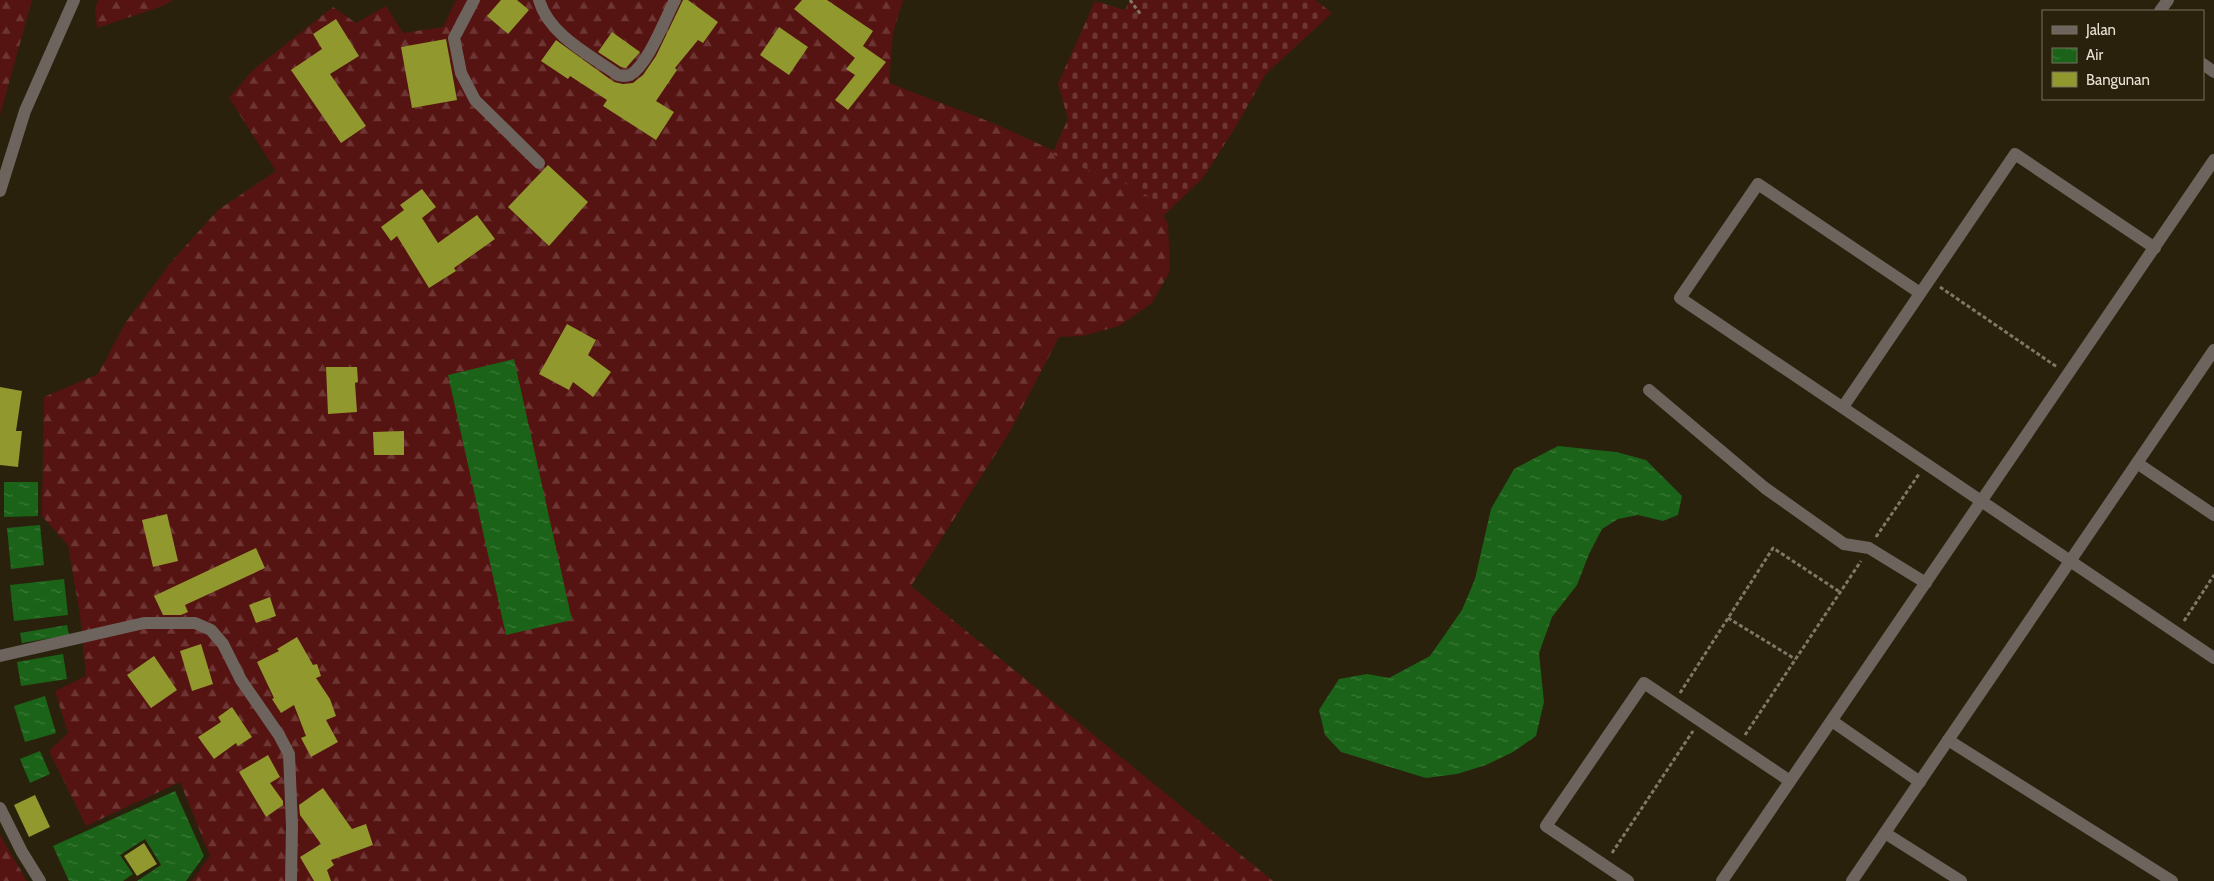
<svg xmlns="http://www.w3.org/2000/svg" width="2214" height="881" viewBox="0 0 2214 881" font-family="Cabin,sans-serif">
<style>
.forest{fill:url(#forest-firs)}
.cemetery{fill:url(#cemetery-stones)}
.water{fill:url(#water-ripples)}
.building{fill:#91992e}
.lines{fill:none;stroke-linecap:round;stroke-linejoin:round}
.path{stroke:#7f7867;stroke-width:3;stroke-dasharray:4 2.5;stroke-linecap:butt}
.street{stroke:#6d645e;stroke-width:12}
</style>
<defs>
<pattern id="forest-firs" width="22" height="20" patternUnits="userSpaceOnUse" patternTransform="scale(1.25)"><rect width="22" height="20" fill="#551311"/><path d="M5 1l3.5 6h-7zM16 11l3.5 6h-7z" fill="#6d3533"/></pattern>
<pattern id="cemetery-stones" width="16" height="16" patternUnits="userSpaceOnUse" patternTransform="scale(1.25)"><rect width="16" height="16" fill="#551311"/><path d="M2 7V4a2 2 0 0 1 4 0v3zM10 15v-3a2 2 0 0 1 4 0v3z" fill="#6d3533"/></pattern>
<pattern id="water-ripples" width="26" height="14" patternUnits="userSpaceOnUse" patternTransform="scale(1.25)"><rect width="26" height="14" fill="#1b6318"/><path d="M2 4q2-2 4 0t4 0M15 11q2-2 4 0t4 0" fill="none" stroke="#3c7939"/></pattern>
</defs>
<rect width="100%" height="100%" fill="#2a210d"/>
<g class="forest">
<polygon points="0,0 32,0 0,115"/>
<polygon points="98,0 173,0 163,6 97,28 95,9"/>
<polygon points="456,0 903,0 893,33 889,83 993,123 1092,168 1122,178 1152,195 1168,224 1170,271 1152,303 1119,326 1082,336 1059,337 1009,433 911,586 1273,881 192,881 210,856 180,782 86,826 49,751 68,733 55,691 86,676 80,615 68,545 42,516 44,397 98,374 126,322 172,261 218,210 276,171 229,98 253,70 333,7 356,23 386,6 403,33 443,27"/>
<polygon points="0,835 27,881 0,881"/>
</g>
<polygon class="cemetery" points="1130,0 1315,0 1332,13 1265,75 1238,123 1203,178 1162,217 1150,197 1121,181 1090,171 1052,154 1068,119 1058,84 1095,1 1125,10"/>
<g class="water">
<polygon points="514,359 572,620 506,635 448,375"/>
<polygon points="1558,446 1616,452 1646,460 1682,496 1678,515 1663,521 1638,515 1618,519 1602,529 1589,554 1577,585 1552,617 1539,653 1544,702 1536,736 1513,752 1486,765 1457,774 1426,778 1341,752 1325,735 1319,710 1339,679 1367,674 1389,678 1430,656 1462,610 1475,579 1491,509 1514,469"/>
<polygon points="4,482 38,482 38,516 4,517"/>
<polygon points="40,525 44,565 11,569 7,528"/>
<polygon points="64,579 68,615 14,621 10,585"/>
<polygon points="67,625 69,635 22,643 20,633"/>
<polygon points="63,654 67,679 21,686 17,662"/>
<polygon points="45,696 56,733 25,742 14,706"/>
<polygon points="40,751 50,774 30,783 20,759"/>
<polygon points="175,791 204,856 186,881 137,881 161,865 145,839 120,855 133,874 123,881 69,881 53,846"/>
</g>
<g class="building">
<polygon points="501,0 517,0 529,10 508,34 487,16"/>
<polygon points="683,0 688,0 718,22 703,43 698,40 675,68 677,70 656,101 674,112 656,140 603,106 607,100 570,76 568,79 541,61 556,40 614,82 623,84 633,83 643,75 656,56"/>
<polygon points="802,0 827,0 873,31 863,46 886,62 848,110 835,100 855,75 846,69 855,58 794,9"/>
<polygon points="336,19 359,56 330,74 366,126 341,143 291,70 322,49 313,34"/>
<polygon points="779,27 808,47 789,75 760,55"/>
<polygon points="612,32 640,52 626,68 621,67 598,52"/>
<polygon points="446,39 457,100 412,108 401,47"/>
<polygon points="548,165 588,202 549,246 508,207"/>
<polygon points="422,189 436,207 422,218 438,243 477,215 495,239 454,268 456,271 429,288 397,236 391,241 381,227 404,210 400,205"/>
<polygon points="567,324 596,340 588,355 611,372 593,397 573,382 569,390 539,374"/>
<polygon points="326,367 357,367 358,382 355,383 357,412 328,414"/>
<polygon points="0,387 22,391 16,431 22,431 18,467 0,465"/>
<polygon points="404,431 404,455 374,455 373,432"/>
<polygon points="167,514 178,561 153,567 142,520"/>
<polygon points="256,548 265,568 185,605 188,612 181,615 163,615 154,596"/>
<polygon points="270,597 276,616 256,623 249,605"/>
<polygon points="297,637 313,665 317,664 321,676 316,678 330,699 336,716 326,720 338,742 311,757 301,738 306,736 294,705 281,713 272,699 274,698 257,662 279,651 277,649"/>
<polygon points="201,644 213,684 192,691 180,651"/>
<polygon points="154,656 177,690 151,708 127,675"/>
<polygon points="232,707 252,737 238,746 236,743 214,759 198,737 221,722 218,717"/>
<polygon points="268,755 280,777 270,783 283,801 283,805 266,817 239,772"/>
<polygon points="323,788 352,829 366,824 373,845 331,860 334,865 327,870 331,881 314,881 300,857 321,844 300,815 299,805"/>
<polygon points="35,795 50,827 29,837 14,805"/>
<polygon points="144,843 157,864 137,876 124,856"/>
</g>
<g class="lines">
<g class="path">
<polyline points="1130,0 1141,15"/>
<polyline points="1940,287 2057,367"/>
<polyline points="1876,537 1919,474"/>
<polyline points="1728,618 1795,659"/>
<polyline points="2184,621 2214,575"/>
<polyline points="1680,693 1773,548 1840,592"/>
<polyline points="1745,735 1861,561"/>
<polyline points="1612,853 1693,731"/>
</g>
<g class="street">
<polyline points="474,0 454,38 461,73 475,100 539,163"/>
<path d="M539 0C549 35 590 55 618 75 622 76 625 77 630 75 648 65 665 19 675 0"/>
<polyline points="2160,11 2168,0"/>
<polyline points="2203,64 2214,72"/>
<polyline points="0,191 25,111 74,0"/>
<polyline points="1920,293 1758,184 1680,298 2214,658"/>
<polyline points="1649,390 1765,488 1844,544 1869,548 1926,583"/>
<polyline points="1843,407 2015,154 2155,248"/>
<polyline points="2137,463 2214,515"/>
<polyline points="0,656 144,623 195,623 211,630 223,644 241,680 279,735 289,754 292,826 291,881"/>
<polyline points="1832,721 1920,782"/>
<polyline points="1948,740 2172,881"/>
<polyline points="0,808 22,852 40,881"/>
<polyline points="1885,833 1961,881"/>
<polyline points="1628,881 1546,826 1644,683 1790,781"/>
<polyline points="1722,881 2214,160"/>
<polyline points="1852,881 2214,350"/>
</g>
</g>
<rect x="2042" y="10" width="162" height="90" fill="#2a210d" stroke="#766f5e"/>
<rect x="2052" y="26" width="25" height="8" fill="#6d645e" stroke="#766f5e"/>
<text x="2086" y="35" font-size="15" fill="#e9e3d7">Jalan</text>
<rect x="2052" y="48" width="25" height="15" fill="url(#water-ripples)" stroke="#766f5e"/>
<text x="2086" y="60" font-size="15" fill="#e9e3d7">Air</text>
<rect x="2052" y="72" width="25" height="15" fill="#91992e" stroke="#766f5e"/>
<text x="2086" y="85" font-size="15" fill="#e9e3d7">Bangunan</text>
</svg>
